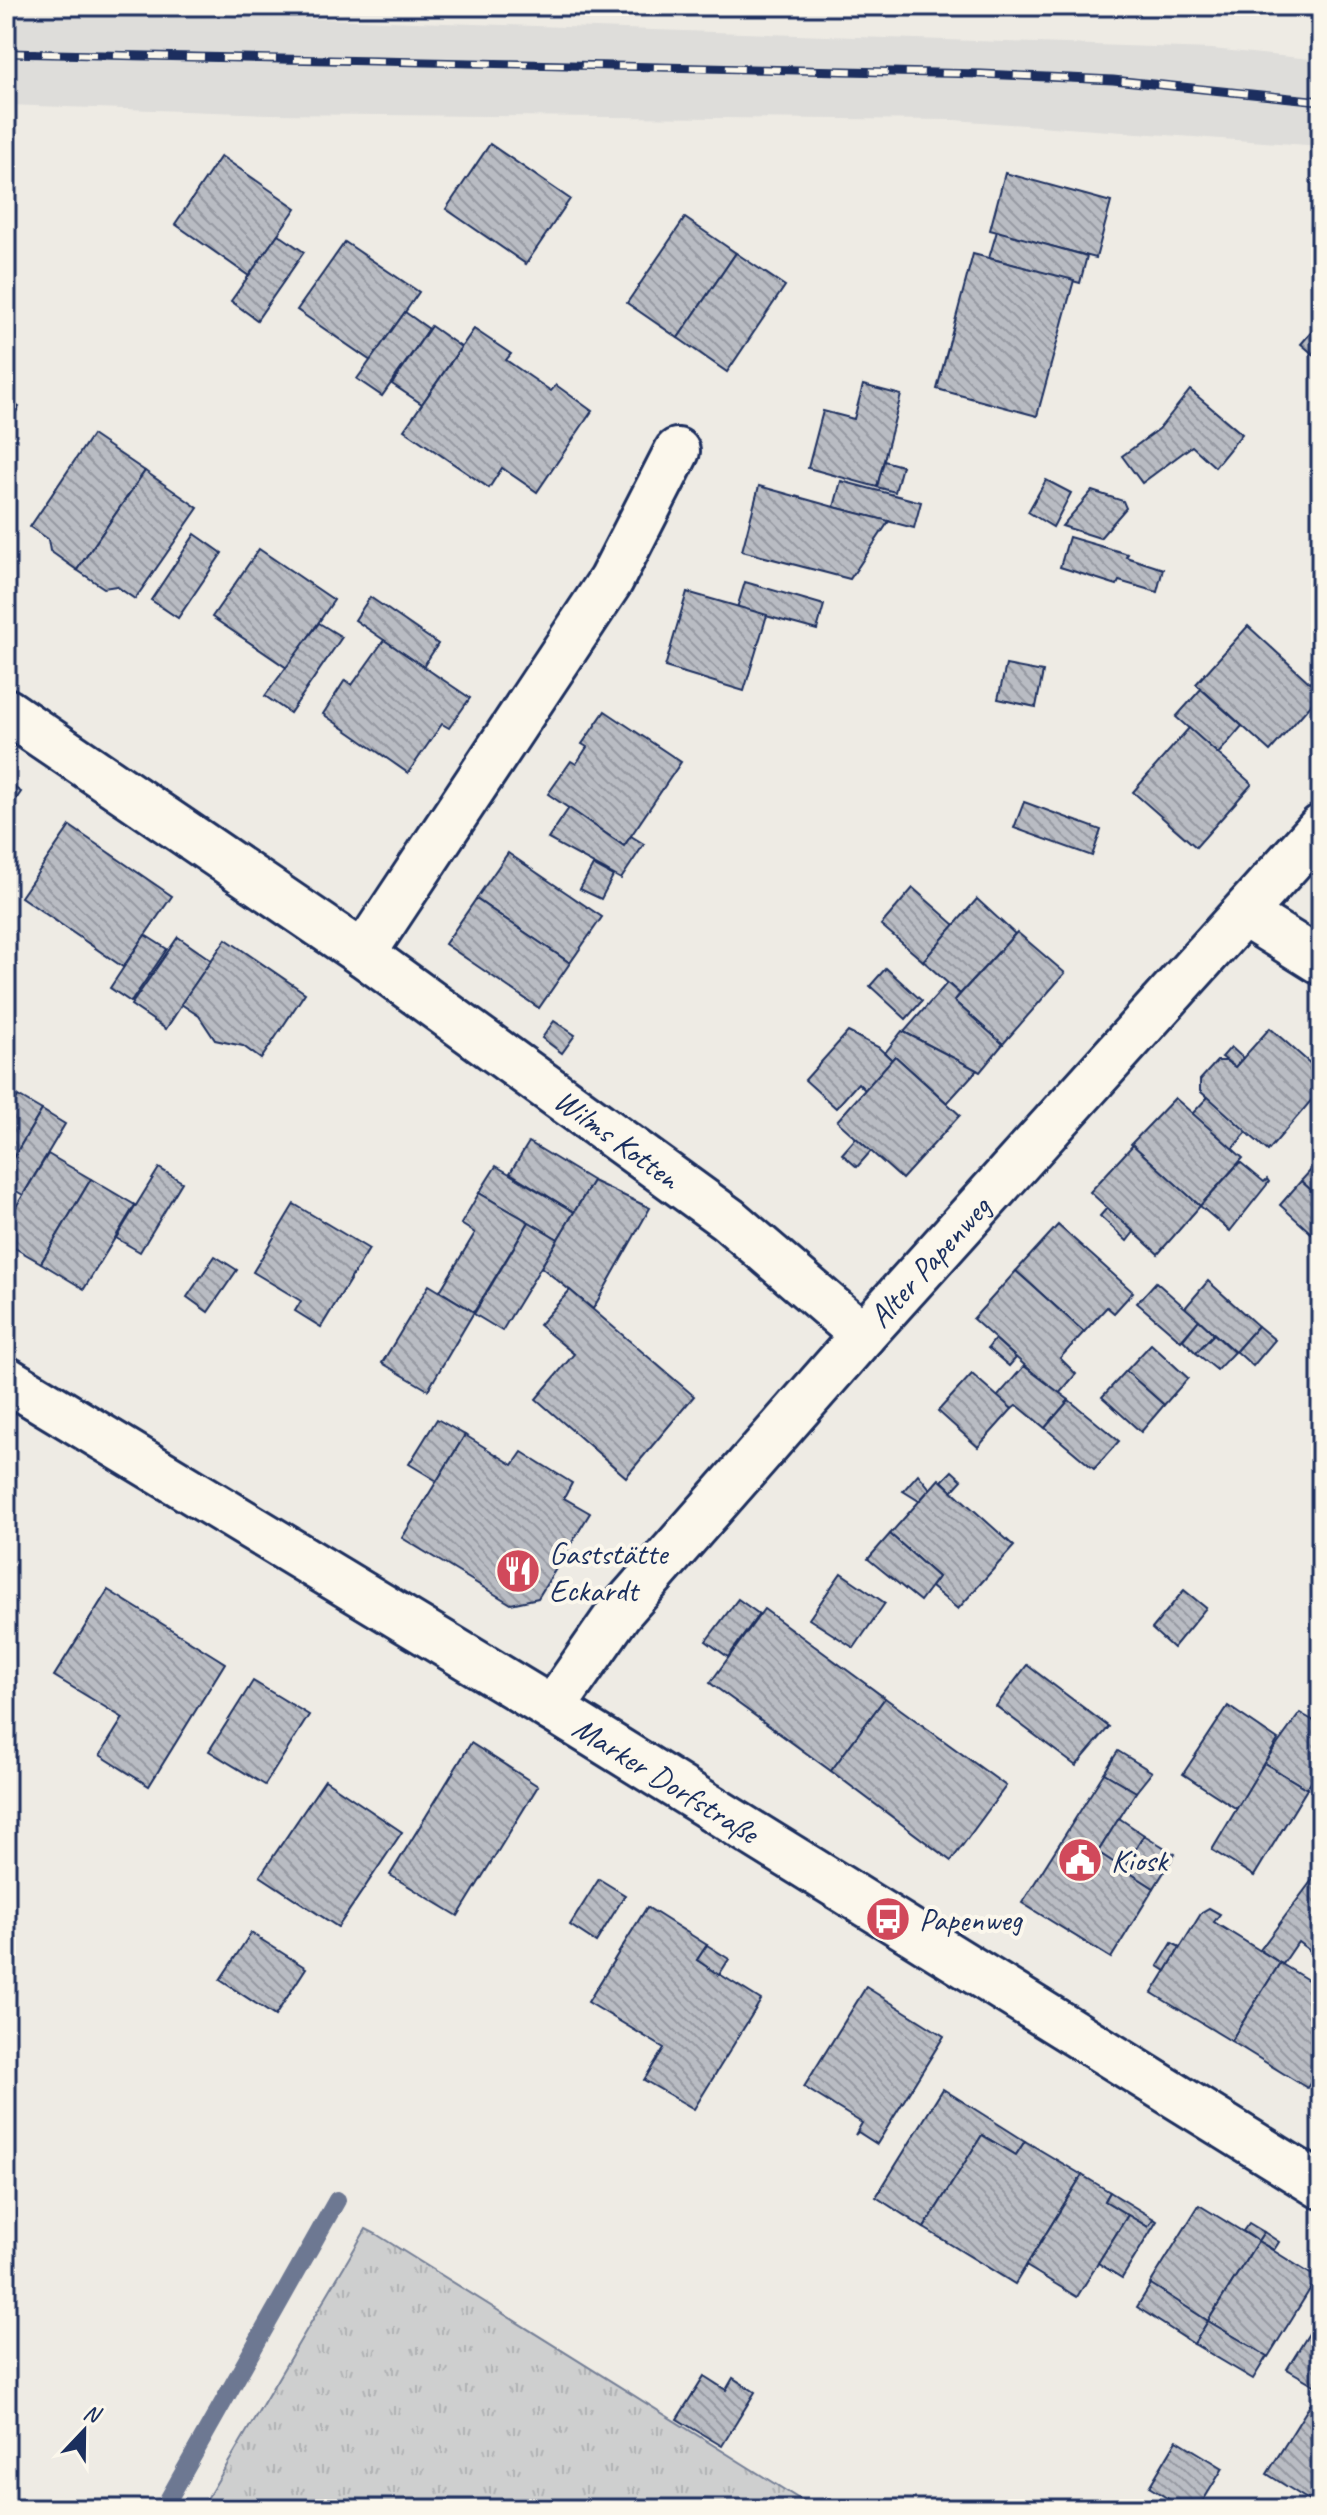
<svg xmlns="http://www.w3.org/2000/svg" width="1327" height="2515" viewBox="0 0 1327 2515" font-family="Caveat,sans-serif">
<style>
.built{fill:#deddda}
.grass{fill:url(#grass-tufts);stroke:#747f96;stroke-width:2}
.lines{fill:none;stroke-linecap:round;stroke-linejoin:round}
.stream{stroke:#6d7892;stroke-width:18}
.building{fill:url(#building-back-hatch);stroke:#1b2f5e;stroke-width:2}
.street-casing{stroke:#1b2f5e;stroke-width:50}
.street{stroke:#fbf7ec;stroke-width:44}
.rail-casing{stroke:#1b2f5e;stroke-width:9}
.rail{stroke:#fbf7ec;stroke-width:6;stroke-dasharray:18;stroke-linecap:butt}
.labels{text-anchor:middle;stroke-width:8;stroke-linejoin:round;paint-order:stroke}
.street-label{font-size:32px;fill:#1b2f5e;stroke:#fbf7ec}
.poi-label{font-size:32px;fill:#1b2f5e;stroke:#fbf7ec;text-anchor:start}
</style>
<defs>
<pattern id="grass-tufts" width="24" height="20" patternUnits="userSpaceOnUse" patternTransform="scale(2)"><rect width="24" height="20" fill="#cecfcf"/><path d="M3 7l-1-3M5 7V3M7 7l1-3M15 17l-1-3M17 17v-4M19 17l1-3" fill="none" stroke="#b0b2b4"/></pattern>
<pattern id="building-back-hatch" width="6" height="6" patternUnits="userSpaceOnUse" patternTransform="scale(2)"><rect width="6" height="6" fill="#b9bcc3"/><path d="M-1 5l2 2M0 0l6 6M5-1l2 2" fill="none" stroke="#9699a2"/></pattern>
</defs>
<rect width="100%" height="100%" fill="#eeebe4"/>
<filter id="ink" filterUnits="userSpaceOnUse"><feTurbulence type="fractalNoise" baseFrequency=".0125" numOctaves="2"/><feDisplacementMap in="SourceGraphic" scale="16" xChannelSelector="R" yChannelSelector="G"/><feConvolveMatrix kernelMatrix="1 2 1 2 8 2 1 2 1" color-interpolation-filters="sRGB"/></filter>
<g filter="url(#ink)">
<polygon class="built" points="6,14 327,19 1212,49 1321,60 1321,146 954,120 269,114 6,105"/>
<polygon class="grass" points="366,2229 376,2234 815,2509 201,2509"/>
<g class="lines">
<polyline class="stream" points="163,2509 337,2200"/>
</g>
<g class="building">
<polygon points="490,144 570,199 526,264 446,209"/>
<polygon points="221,156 296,208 249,276 175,224"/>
<polygon points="1005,173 1111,202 1096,258 990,230"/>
<polygon points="685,218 736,253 678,338 627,303"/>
<polygon points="997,231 1087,256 1080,283 989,258"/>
<polygon points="278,234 304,252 257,320 231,301"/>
<polygon points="345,242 419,292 371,361 297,310"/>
<polygon points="736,253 785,286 727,372 678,338"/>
<polygon points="973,254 1074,280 1037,416 937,389"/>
<polygon points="405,312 429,329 382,396 357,379"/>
<polygon points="1321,321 1321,361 1301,344"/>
<polygon points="431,326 461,347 422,404 392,384"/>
<polygon points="474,329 511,354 506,360 551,391 556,385 592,411 537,492 502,468 489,488 404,430"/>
<polygon points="863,385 901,395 877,487 808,468 823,411 854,419"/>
<polygon points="1190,390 1242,434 1215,467 1192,446 1142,483 1122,456 1159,429"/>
<polygon points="6,399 19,407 6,428"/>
<polygon points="92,435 145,471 77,570 50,551 48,539 30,527"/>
<polygon points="884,461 902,466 895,492 877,487"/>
<polygon points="145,471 198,508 135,599 116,586 104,588 77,570"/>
<polygon points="1046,480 1071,493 1053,527 1028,512"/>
<polygon points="841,481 921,502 914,528 834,507"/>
<polygon points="759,486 834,507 889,521 850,579 742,551"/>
<polygon points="1092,491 1123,501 1126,508 1100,538 1062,526"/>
<polygon points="195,534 222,553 178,618 151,600"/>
<polygon points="1069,537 1128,554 1126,557 1163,569 1157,592 1119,581 1117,585 1060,567"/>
<polygon points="259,549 334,600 287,668 212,617"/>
<polygon points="745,582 824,605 817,630 737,608"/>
<polygon points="687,592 767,615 744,691 665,667"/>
<polygon points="370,597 438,644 423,667 355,620"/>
<polygon points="319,623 342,637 290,713 265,696"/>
<polygon points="1248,626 1321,693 1270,751 1196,684"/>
<polygon points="384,640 470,698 449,728 442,724 408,773 323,714 345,680 352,685"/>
<polygon points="1006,665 1043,672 1036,707 998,699"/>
<polygon points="1201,689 1242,726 1218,754 1176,717"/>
<polygon points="605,711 681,762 624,846 548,794 571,761 576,764 587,747 582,744"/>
<polygon points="1189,728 1252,784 1196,847 1133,792"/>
<polygon points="6,782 21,792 6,814"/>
<polygon points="1024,802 1101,830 1092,856 1014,828"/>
<polygon points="569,808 624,846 631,836 644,844 621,879 548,839"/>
<polygon points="70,826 172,896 123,967 21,897"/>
<polygon points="508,853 602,917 570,963 476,899"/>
<polygon points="593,865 613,876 601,899 580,889"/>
<polygon points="913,888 955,925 923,961 881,925"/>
<polygon points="476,899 570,963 539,1008 445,944"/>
<polygon points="977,899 1015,934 960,994 923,961"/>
<polygon points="1017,932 1065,973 1003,1044 954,1001"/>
<polygon points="145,935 167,949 131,1002 110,988"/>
<polygon points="178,937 211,960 166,1029 131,1005"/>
<polygon points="226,939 305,993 261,1059 243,1046 215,1040 199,1016 181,1004"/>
<polygon points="886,968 922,1001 906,1019 870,986"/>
<polygon points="947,983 960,994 954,1001 1003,1044 980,1072 904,1032"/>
<polygon points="554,1021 575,1035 562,1053 542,1038"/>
<polygon points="1270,1028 1321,1073 1321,1089 1268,1151 1200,1091 1200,1080 1217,1061 1226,1061 1235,1067"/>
<polygon points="902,1031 977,1070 947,1103 895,1056 892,1060 885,1053"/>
<polygon points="848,1032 878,1047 892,1060 865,1090 858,1083 836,1108 805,1080"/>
<polygon points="1231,1047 1243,1058 1235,1067 1222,1057"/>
<polygon points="895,1056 960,1115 902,1179 837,1121"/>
<polygon points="18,1096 42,1110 6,1170 6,1116"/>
<polygon points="1208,1097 1247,1132 1232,1149 1192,1114"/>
<polygon points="1175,1098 1243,1158 1200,1206 1131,1144"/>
<polygon points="42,1110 65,1124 23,1195 6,1185 6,1170"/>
<polygon points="856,1138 871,1151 857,1167 842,1154"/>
<polygon points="529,1142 593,1181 574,1212 510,1173"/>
<polygon points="1133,1145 1200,1206 1158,1254 1090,1192"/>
<polygon points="48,1154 91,1179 41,1263 6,1243 6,1223"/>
<polygon points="1321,1159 1321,1199 1301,1181"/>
<polygon points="1240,1162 1264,1182 1267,1179 1269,1182 1230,1231 1200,1206"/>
<polygon points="496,1166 574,1212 558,1239 479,1193"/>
<polygon points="159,1168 182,1182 140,1252 116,1238"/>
<polygon points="91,1179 135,1205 84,1289 41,1263"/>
<polygon points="593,1181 650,1208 593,1309 541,1267"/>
<polygon points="1301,1181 1321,1199 1321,1242 1280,1205"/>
<polygon points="479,1193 529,1222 474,1312 440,1291 475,1233 461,1224"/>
<polygon points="294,1204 369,1249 321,1327 295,1311 301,1301 253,1272"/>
<polygon points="1107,1208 1134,1232 1127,1241 1100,1216"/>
<polygon points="529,1222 558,1239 502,1331 474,1314"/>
<polygon points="1058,1225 1133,1292 1114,1313 1107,1307 1084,1332 1016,1271"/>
<polygon points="215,1256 237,1270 208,1312 187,1297"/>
<polygon points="1016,1271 1084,1332 1060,1358 1076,1374 1058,1395 973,1319"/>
<polygon points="1208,1281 1258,1326 1235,1352 1185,1308"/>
<polygon points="1156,1282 1199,1320 1181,1341 1137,1303"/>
<polygon points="429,1285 474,1312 428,1390 382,1363"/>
<polygon points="570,1290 694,1396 626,1477 536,1399 574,1354 539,1325"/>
<polygon points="1199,1320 1214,1334 1196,1353 1183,1340"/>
<polygon points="1258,1326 1275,1340 1253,1366 1236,1351"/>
<polygon points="1214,1334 1234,1352 1217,1370 1196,1353"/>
<polygon points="995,1339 1016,1358 1009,1366 988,1348"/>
<polygon points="1151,1344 1188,1378 1164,1405 1126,1371"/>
<polygon points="1024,1366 1069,1400 1045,1428 1017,1405 1012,1409 997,1397"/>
<polygon points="1126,1371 1164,1405 1141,1432 1102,1397"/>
<polygon points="972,1374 1012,1409 978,1447 938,1411"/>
<polygon points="1069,1400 1119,1441 1094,1469 1045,1428"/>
<polygon points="437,1419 465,1435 437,1481 409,1464"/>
<polygon points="465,1435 513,1465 522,1452 572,1483 564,1498 590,1513 538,1598 511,1604 402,1538"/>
<polygon points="952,1471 962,1480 952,1491 942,1481"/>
<polygon points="918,1474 930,1489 919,1501 903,1491"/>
<polygon points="939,1479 1014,1546 958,1609 931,1587 938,1577 890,1534"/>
<polygon points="890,1534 938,1577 920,1601 868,1559"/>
<polygon points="841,1573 885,1603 854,1648 809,1619"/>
<polygon points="108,1590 225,1663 149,1786 100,1755 123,1718 54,1676"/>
<polygon points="1184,1590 1206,1608 1173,1648 1152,1629"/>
<polygon points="738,1599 759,1614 728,1657 706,1641"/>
<polygon points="764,1609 885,1698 831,1771 710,1683"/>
<polygon points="1027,1665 1109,1727 1076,1766 996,1706"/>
<polygon points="253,1681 309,1715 265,1785 209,1751"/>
<polygon points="885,1698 1006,1786 951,1861 831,1771"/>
<polygon points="1228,1706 1278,1740 1237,1809 1183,1774"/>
<polygon points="1300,1713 1321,1725 1321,1766 1307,1789 1264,1763"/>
<polygon points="471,1743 538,1786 458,1916 390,1875"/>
<polygon points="1118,1751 1152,1772 1136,1792 1104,1773"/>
<polygon points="1264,1763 1307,1789 1254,1876 1212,1850"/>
<polygon points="1104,1773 1136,1792 1098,1852 1154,1888 1111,1958 1022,1903"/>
<polygon points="325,1780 402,1832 338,1927 260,1876"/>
<polygon points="1119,1818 1144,1835 1124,1869 1098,1852"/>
<polygon points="1144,1835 1175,1854 1154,1888 1124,1869"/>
<polygon points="1321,1868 1321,1959 1298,1942 1283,1964 1280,1963 1260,1950"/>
<polygon points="599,1879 625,1895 596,1942 570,1925"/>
<polygon points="647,1907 707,1945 697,1960 761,2000 694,2109 644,2080 664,2048 588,2002"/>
<polygon points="1209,1908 1220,1914 1214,1922 1280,1963 1231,2041 1152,1993 1202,1912"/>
<polygon points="251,1933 306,1968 275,2016 220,1980"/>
<polygon points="1172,1943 1180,1947 1166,1971 1158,1966"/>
<polygon points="707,1945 729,1959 719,1975 697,1960"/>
<polygon points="1280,1963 1321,1988 1321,2066 1307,2088 1231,2041"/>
<polygon points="866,1987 944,2036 877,2144 858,2132 855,2135 862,2123 804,2087"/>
<polygon points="943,2089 1025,2141 1016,2155 982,2135 924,2228 876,2197"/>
<polygon points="982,2135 1016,2155 1025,2141 1082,2175 1015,2284 924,2228"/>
<polygon points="1082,2175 1110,2192 1105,2201 1128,2215 1077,2297 1026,2266"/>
<polygon points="1110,2192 1154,2219 1148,2227 1105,2201"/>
<polygon points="1199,2205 1258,2241 1208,2321 1150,2284"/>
<polygon points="1128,2215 1148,2227 1154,2219 1157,2221 1122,2278 1098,2263"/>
<polygon points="1249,2223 1264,2232 1258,2241 1243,2231"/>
<polygon points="1264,2232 1279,2242 1274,2250 1258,2241"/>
<polygon points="1258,2241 1317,2278 1268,2357 1208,2321"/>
<polygon points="1151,2284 1208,2321 1194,2344 1137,2307"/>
<polygon points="1321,2314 1321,2389 1287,2369"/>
<polygon points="1208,2321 1267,2356 1253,2379 1194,2344"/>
<polygon points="704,2376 726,2390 733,2378 755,2392 722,2446 677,2419"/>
<polygon points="1320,2389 1321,2484 1310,2501 1267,2474"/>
<polygon points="1177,2440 1223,2468 1198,2509 1185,2509 1149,2487"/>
</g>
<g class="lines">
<g class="street-casing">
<g id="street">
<path id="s1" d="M6 711 363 954 728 1219 863 1335"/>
<polyline points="1244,914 1321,962"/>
<polyline points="363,954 611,580 677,451"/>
<path id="s2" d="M6 1379 552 1709 1321 2186"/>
<path id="s3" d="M552 1709 619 1613 863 1335 1321 827"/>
</g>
</g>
<use href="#street" class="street"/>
<g class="rail-casing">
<polyline id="rail" points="6,53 981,74 1113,80 1321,101"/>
</g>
<use href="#rail" class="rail"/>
</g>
</g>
<defs>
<g id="restaurant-disc" transform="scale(2.3)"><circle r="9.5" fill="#d1495b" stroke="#fbf7ec"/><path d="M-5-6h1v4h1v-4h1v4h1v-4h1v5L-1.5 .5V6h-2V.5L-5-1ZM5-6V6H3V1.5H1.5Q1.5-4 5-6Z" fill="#fff"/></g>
<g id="civic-disc" transform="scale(2.3)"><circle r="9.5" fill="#d1495b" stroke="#fbf7ec"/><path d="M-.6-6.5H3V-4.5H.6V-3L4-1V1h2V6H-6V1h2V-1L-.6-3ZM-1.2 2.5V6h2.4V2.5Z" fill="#fff"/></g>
<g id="bus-disc" transform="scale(2.3)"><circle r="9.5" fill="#d1495b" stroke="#fbf7ec"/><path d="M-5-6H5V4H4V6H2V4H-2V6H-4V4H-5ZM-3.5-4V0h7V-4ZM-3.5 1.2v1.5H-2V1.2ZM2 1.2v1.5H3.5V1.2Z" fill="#fff"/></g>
</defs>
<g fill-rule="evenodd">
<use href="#restaurant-disc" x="518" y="1571"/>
<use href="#civic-disc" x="1080" y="1860"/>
<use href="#bus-disc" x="888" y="1919"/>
</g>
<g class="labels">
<g class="street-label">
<text dy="11" stroke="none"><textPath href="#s1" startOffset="746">Wilms Kotten</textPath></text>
<text dy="11" stroke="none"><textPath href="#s3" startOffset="586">Alter Papenweg</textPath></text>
<text dy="11" stroke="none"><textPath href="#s2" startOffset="772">Marker Dorfstraße</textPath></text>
</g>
<g class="poi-label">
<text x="549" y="1564">Gaststätte<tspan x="549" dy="37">Eckardt</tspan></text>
<text x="1111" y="1871">Kiosk</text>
<text x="919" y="1930">Papenweg</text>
</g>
</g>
<rect width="1327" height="2515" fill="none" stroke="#fbf7ec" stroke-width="32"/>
<rect x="16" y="16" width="1295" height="2483" fill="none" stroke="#1b2f5e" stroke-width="3" filter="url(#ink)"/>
<g transform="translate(84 2431) rotate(22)" stroke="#fbf7ec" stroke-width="6" paint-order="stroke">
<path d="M0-6L14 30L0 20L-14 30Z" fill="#1b2f5e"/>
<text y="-12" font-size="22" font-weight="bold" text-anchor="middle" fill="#1b2f5e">N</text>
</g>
</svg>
